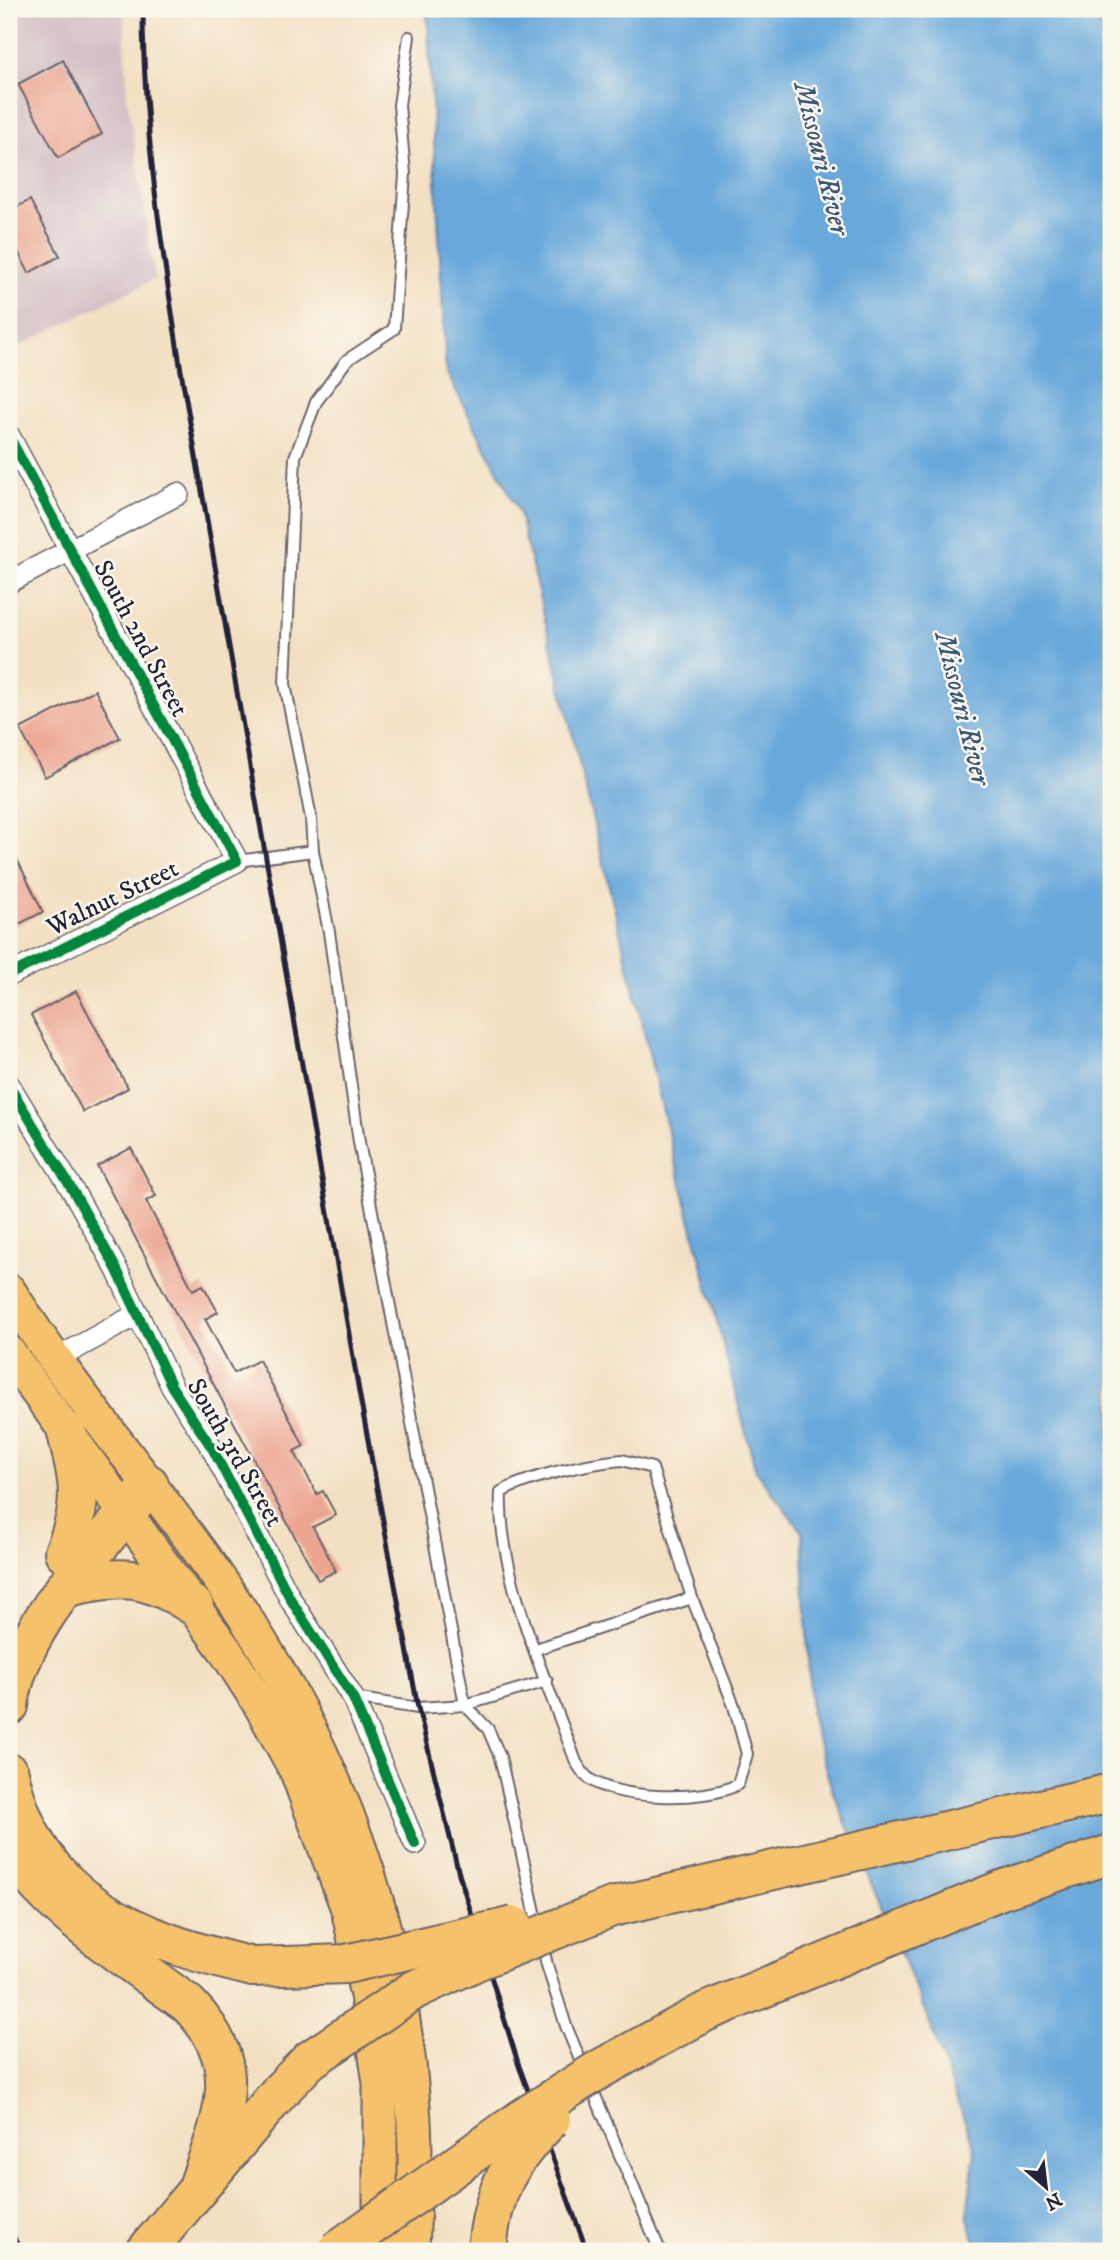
<svg xmlns="http://www.w3.org/2000/svg" width="1120" height="2260" viewBox="0 0 1120 2260" font-family="'IM FELL DW Pica',serif">
<style>
.industrial{fill:#d2bec5}
.water{fill:#68a8db;stroke:#45658b;stroke-width:2}
.building{fill:#eca591}
.lines{fill:none;stroke-linecap:round;stroke-linejoin:round}
.lane-casing{stroke:#6b646b;stroke-width:14}
.street-casing{stroke:#6b646b;stroke-width:24}
.primary-casing{stroke:#6b646b;stroke-width:37}
.highway-casing{stroke:#6b646b;stroke-width:42}
.lane{stroke:#fff;stroke-width:10}
.street{stroke:#fff;stroke-width:21}
.primary{stroke:#f5c16b;stroke-width:33}
.highway{stroke:#f5c16b;stroke-width:38}
.rail{stroke:#22223b;stroke-width:5}
.highway-bridge-casing{stroke:#6b646b;stroke-width:42;stroke-linecap:butt}
.highway-bridge{stroke:#f5c16b;stroke-width:38}
.cycleway-casing{stroke:#fbf7ec;stroke-width:15}
.cycleway{stroke:#00873e;stroke-width:10}
.labels{text-anchor:middle;stroke-width:5;stroke-linejoin:round;paint-order:stroke}
.street-label{font-size:26px;fill:#22223b;stroke:#fbf7ec}
.water-label{font-size:28px;font-style:italic;fill:#3e587b;stroke:#fbf7ec}
</style>
<rect width="100%" height="100%" fill="#fbf7ec"/>
<filter id="ink" filterUnits="userSpaceOnUse"><feTurbulence type="fractalNoise" baseFrequency=".0143" numOctaves="2"/><feDisplacementMap in="SourceGraphic" scale="14" xChannelSelector="R" yChannelSelector="G"/><feConvolveMatrix kernelMatrix="1 2 1 2 8 2 1 2 1" color-interpolation-filters="sRGB"/></filter>
<filter id="wash" filterUnits="userSpaceOnUse"><feTurbulence type="fractalNoise" baseFrequency=".00686" numOctaves="4" result="noise"/><feDisplacementMap in="SourceGraphic" scale="28" xChannelSelector="R" yChannelSelector="G"/><feGaussianBlur stdDeviation="1.57" result="paint"/><feColorMatrix in="noise" values="0 0 0 0 0 0 0 0 0 0 0 0 0 0 0 0 0 1.4 0 .05"/><feComposite in="paint" operator="in"/></filter>
<g filter="url(#wash)">
<rect width="100%" height="100%" fill="#f3e0c3"/>
<polygon class="industrial" points="9,9 124,9 127,94 155,279 9,351"/>
<polygon class="water" points="427,9 1094,9 1111,62 1111,2251 978,2251 967,2215 975,2150 929,2021 832,1790 811,1718 802,1532 756,1471 674,1157 519,512 446,371"/>
<g id="blocks">
<g class="building">
<polygon points="63,60 102,134 58,158 18,84"/>
<polygon points="30,200 60,256 29,273 9,234 9,211"/>
<polygon points="95,690 120,738 45,777 20,729"/>
<polygon points="9,843 43,912 9,929"/>
<polygon points="76,991 128,1088 83,1112 31,1015"/>
<polygon points="131,1148 156,1196 146,1201 193,1290 203,1285 218,1312 205,1319 234,1373 259,1360 304,1446 294,1451 317,1494 323,1491 336,1515 313,1527 336,1571 318,1580 97,1166"/>
</g>
</g>
</g>
<g filter="url(#ink)">
<use href="#blocks" fill-opacity="0" stroke="#6b646b" stroke-width="2"/>
<g class="lines">
<g class="lane-casing">
<g id="lane">
<polyline points="409,37 399,105 405,174 394,329 347,360 316,402 295,457 285,684 311,818 313,851 329,932 359,1142 465,1705 488,1729 500,1757 547,1965 566,2026 660,2251"/>
<polyline points="237,861 313,851"/>
<path d="M622 1460 652 1468 692 1598 734 1706 747 1754 738 1784C708 1802 612 1801 586 1776 582 1772 579 1767 576 1762 548 1684 497 1574 501 1492 530 1476 588 1463 622 1460Z"/>
<polyline points="536,1649 692,1598"/>
<polyline points="353,1698 418,1708 465,1705 547,1681"/>
</g>
</g>
<g class="street-casing">
<g id="street">
<polyline points="9,436 237,861 9,975"/>
<polyline points="9,582 178,494"/>
<polyline points="9,1085 76,1196 117,1270 172,1387 212,1448 291,1600 353,1698 415,1844"/>
<polyline points="56,1359 138,1314"/>
</g>
</g>
<g class="primary-casing">
<g id="primary">
<path d="M9 1291C81 1406 175 1508 248 1622 343 1769 400 1931 413 2106 417 2154 414 2203 412 2251"/>
<polyline points="9,1353 223,1647 261,1706 297,1772 348,1909 367,1995 380,2083 380,2251"/>
</g>
</g>
<g class="highway-casing">
<g id="highway">
<path d="M64 1552C85 1503 79 1483 67 1433"/>
<path d="M68 1587C124 1574 145 1575 194 1606"/>
<path d="M9 1706C18 1624 101 1549 149 1484"/>
<path d="M9 1773C36 1902 137 1939 253 1967"/>
<path d="M9 1845C39 1905 133 1963 188 2004 249 2066 222 2116 198 2187"/>
<polyline points="146,2251 281,2090"/>
</g>
</g>
<use href="#lane" class="lane"/>
<use href="#street" class="street"/>
<use href="#primary" class="primary"/>
<use href="#highway" class="highway"/>
<g class="rail">
<path d="M143 9C143 131 162 250 181 371L360 1397 418 1708 459 1874 519 2066 587 2251"/>
<polyline points="9,2229 21,2251"/>
</g>
<g class="highway-bridge-casing">
<g id="highway-bridge">
<polyline points="253,1967 346,1964 514,1926"/>
<polyline points="281,2090 310,2060 414,1990 479,1960 612,1907 1111,1793"/>
<polyline points="336,2251 520,2120 600,2069 705,2012 1001,1890 1111,1854"/>
<path d="M487 2251C492 2190 509 2162 551 2119"/>
</g>
</g>
<use href="#highway-bridge" class="highway-bridge"/>
<g class="cycleway-casing">
<g id="cycleway">
<polyline points="9,436 237,861 9,975"/>
<polyline points="9,1085 76,1196 117,1270 172,1387 212,1448 291,1600 353,1698 415,1844"/>
</g>
</g>
<use href="#cycleway" class="cycleway"/>
</g>
</g>
<g class="labels">
<g class="street-label">
<text transform="translate(142 638) rotate(62)" y="9">South 2nd Street</text>
<text transform="translate(112 897) rotate(-26)" y="9">Walnut Street</text>
<text transform="translate(236 1452) rotate(60)" y="9">South 3rd Street</text>
</g>
<g class="water-label">
<text transform="translate(823 158) rotate(76)" y="10">Missouri River</text>
<text transform="translate(964 708) rotate(76)" y="10">Missouri River</text>
</g>
</g>
<rect width="1120" height="2260" fill="none" stroke="#fbf7ec" stroke-width="35"/>
<g transform="translate(1046 2187) rotate(152)" stroke="#fbf7ec" stroke-width="5" paint-order="stroke">
<path d="M0-5L12 26L0 18L-12 26Z" fill="#22223b"/>
<text y="-10" font-size="19" font-weight="bold" text-anchor="middle" fill="#22223b">N</text>
</g>
</svg>
